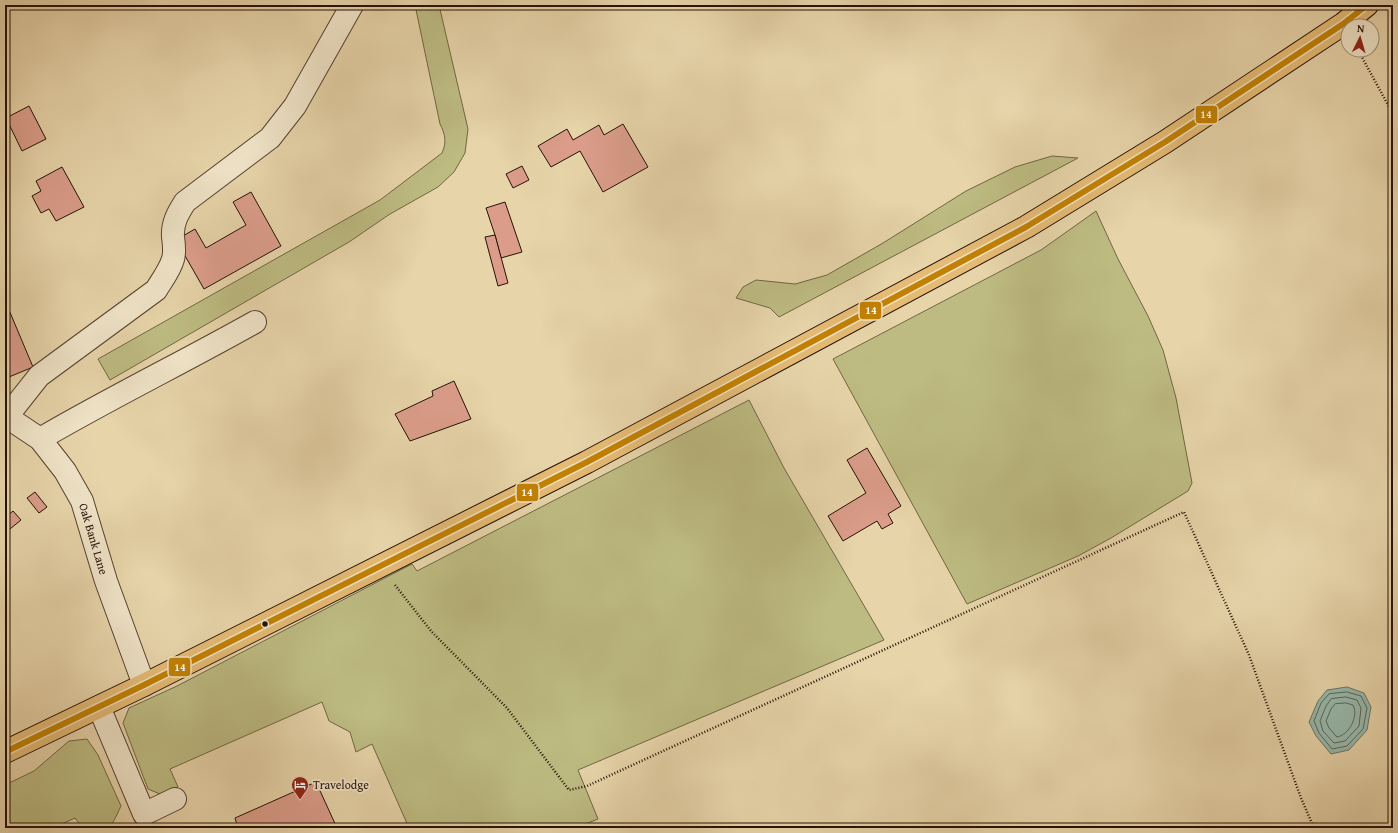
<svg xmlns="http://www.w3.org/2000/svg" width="1398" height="833" viewBox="0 0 1398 833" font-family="'Gentium Book Plus',serif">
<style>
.green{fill:#bdbb82;stroke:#716644}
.water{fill:#97b8ab;stroke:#697669}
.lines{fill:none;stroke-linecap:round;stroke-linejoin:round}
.shore{stroke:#5e6559;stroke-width:1}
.building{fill:#db9d8a;stroke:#251207}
.minor-casing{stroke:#564230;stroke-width:24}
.major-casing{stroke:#251207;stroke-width:24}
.path{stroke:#251207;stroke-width:2.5;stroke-dasharray:1 2;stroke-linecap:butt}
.minor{stroke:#efe3c7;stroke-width:22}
.major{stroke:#e4ba74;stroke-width:22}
.bus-1-casing{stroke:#efe3c7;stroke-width:9}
.bus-1{stroke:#c28102;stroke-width:6}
.bus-dot{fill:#251207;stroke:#efe3c7;stroke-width:1.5}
.labels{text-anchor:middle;stroke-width:3.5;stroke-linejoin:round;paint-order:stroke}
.street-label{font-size:12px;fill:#251207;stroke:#efe3c7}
.poi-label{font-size:12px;fill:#251207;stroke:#efe3c7;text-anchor:start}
.line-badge{stroke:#efe3c7;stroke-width:1.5}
.badge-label{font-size:11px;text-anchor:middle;font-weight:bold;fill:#fff}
</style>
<rect width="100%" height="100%" fill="#e7d4a9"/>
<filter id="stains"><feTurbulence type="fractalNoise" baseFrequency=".005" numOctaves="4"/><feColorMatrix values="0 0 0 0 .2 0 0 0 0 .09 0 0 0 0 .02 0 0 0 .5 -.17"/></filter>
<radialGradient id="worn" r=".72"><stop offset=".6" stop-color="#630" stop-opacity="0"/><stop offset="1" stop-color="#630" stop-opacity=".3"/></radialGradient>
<g class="green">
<path d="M415 5H439L468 129 465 153 454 172 438 187 390 214 349 242 110 380 98 359 380 200 442 153C447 142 445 134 440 124Z"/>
<polygon points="1052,156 1078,158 779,317 770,308 736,298 743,287 756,280 795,284 827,275 883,243 966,191 1015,167"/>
<polygon points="1096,211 1118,259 1148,316 1163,350 1176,398 1192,483 1188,491 1111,538 1078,556 967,604 833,359 1041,250"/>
<polygon points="749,400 784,468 884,640 578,770 598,819 575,828 409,828 372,744 356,752 350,732 329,721 322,702 170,769 178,787 160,794 148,789 123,723 129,708 177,686 412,564 417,571"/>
<path d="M87 739 98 755 121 806C109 832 111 828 83 828L75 818 53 828H5V785L34 771 69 741Z"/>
</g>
<polygon class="water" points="1347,687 1364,693 1371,707 1367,730 1349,750 1331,754 1316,736 1309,722 1318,701 1327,690"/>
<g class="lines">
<g class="shore">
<polygon points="1347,692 1361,696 1367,708 1363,729 1347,746 1332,749 1319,733 1314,721 1321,703 1329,694"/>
<polygon points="1346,697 1357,700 1361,708 1359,726 1345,741 1334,743 1323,731 1320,721 1326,706 1331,699"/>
<path d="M1346 703 1353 705C1359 716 1349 735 1337 737L1329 728 1326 721 1331 709 1335 704Z"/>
</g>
</g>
<g class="building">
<polygon points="29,106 46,139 22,151 6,118"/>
<polygon points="623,124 648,167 603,192 580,151 551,167 538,146 567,129 573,140 599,125 604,135"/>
<polygon points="522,166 529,180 513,188 506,174"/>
<polygon points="62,167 84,207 56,221 49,209 41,213 32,196 41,191 36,181"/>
<polygon points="251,192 281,246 204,289 176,240 195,229 206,248 246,225 233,202"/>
<polygon points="505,202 522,252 501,258 495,235 486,208"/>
<polygon points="495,235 508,283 498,286 485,237"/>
<polygon points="9,310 33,367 9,377 5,367 5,311"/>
<polygon points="454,381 471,419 410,441 395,414 433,396 432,391"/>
<polygon points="867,448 901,506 888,514 893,523 882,529 877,521 843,541 828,516 866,493 847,460"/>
<polygon points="35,492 47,507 39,513 27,498"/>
<polygon points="13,511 21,520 5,533 5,518"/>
<polygon points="316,782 337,828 238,828 235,818"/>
</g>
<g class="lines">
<g class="minor-casing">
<g id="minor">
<path id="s1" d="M5 414 7 417 40 439 65 471 82 501 106 581 144 685"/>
<path d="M5 419 39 376 156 290C162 280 170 270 173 259 175 252 174 244 173 237 172 223 178 213 185 202L270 138 295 106 352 5"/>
<path d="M40 439C110 398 184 362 255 322"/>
<polyline points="99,707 144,814 175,799"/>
</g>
</g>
<g class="major-casing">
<polyline id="major" points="5,752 144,685 587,462 1026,227 1165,142 1343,24 1367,5"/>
</g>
<g class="path">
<polyline points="1358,50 1393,114"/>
<polyline points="395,585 431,631 507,708 569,790 587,786 1184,512 1249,655 1301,798 1314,828"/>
</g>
<use href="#minor" class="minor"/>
<use href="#major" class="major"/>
<g class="bus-1-casing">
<polyline id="bus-1" points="5,752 144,685 587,462 1026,227 1165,142 1343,24 1367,5"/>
</g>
<use href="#bus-1" class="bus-1"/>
</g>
<defs>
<g id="hotel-pin" transform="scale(0.9)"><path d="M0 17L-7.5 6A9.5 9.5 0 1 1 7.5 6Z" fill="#8f2418" stroke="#efe3c7"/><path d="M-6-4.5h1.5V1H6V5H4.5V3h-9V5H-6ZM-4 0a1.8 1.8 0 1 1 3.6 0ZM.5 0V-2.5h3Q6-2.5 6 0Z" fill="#fff"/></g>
</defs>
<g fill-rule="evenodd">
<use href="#hotel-pin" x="300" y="785"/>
</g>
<circle class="bus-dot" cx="265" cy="624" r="3.5"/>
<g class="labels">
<g class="street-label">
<text dy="4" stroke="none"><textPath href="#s1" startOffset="158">Oak Bank Lane</textPath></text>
</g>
<g class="poi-label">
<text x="313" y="789">Travelodge</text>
</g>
</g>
<g class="line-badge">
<rect x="1195" y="105" width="23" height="19" rx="4" fill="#c28102"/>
<rect x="859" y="301" width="23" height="19" rx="4" fill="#c28102"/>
<rect x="516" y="483" width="23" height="19" rx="4" fill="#c28102"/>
<rect x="168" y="657" width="23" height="20" rx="4" fill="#c28102"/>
</g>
<g class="badge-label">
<text x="1206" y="118">14</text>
<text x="871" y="314">14</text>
<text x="527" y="496">14</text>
<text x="180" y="671">14</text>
</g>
<rect width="1398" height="833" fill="none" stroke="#e7d4a9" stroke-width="20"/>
<rect x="6" y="6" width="1386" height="821" fill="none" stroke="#251207" stroke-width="2"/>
<rect x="10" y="10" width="1378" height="813" fill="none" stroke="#251207"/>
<g transform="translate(1360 38) rotate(5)"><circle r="19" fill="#efe3c7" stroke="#9e8f7a"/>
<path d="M0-3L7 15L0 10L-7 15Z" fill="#8f2418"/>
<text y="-6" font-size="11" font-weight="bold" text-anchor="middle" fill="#251207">N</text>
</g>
<rect width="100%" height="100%" filter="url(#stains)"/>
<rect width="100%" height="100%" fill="url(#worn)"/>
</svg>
